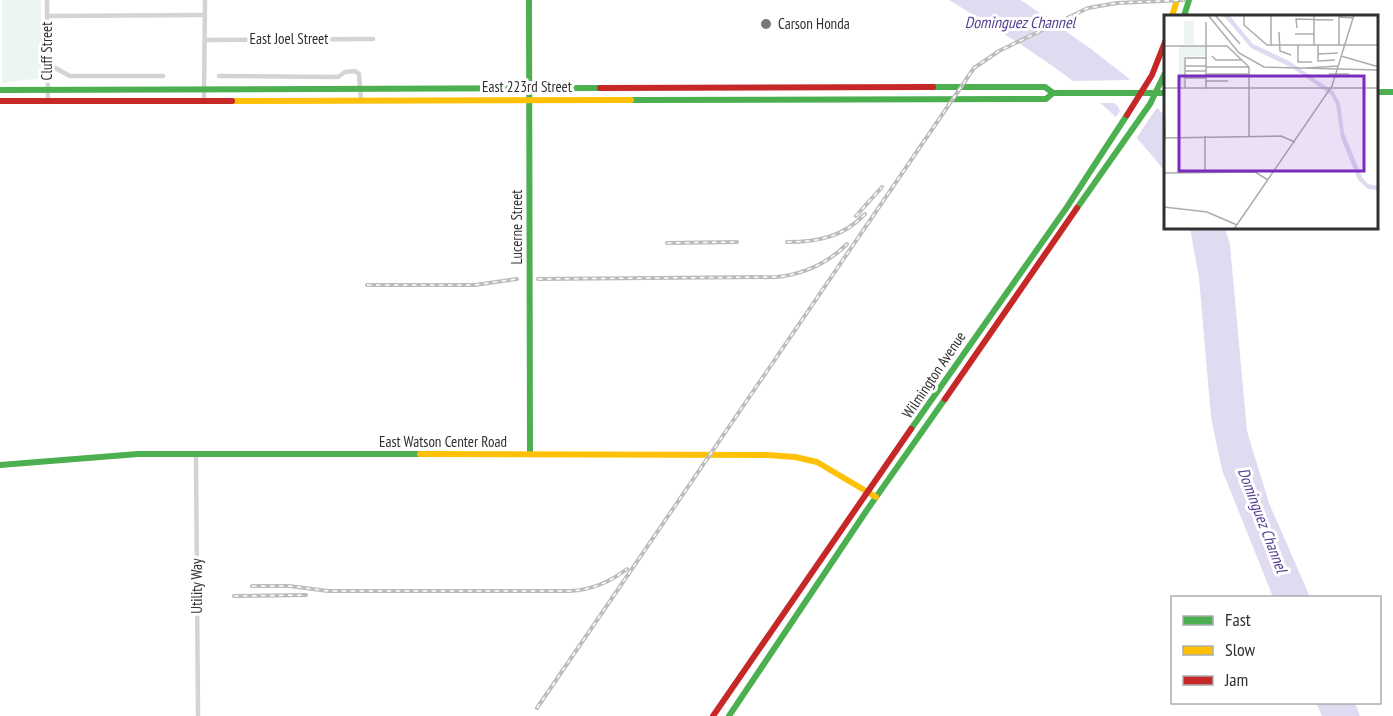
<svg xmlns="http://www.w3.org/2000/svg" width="1393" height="716" viewBox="0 0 1393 716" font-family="'PT Sans Narrow',sans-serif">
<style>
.green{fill:#edf5f0}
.water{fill:#e1dbf2}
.pier{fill:#fff}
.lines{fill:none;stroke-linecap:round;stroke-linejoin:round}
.street{stroke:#d4d4d4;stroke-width:4.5}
.fast{stroke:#4caf50;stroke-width:6}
.slow{stroke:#ffc107;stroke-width:6}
.jam{stroke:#c62828;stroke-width:6}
.rail-casing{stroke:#bcbcbc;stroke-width:4}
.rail{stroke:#fff;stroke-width:1.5;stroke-dasharray:4.5;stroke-linecap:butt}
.poi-dot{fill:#787878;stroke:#fff;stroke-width:2}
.labels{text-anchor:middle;stroke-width:6;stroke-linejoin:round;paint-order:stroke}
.poi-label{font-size:15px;fill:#303030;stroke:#fff;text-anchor:start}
.street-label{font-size:15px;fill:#303030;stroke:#fff}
.water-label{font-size:16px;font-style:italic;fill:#553e92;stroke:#fff}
.inset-road{fill:none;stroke:#acacac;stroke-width:1.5}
.view{fill:#7b2cbf;fill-opacity:0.15;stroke:#7b2cbf;stroke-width:3}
.inset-edge{fill:none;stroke:#303030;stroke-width:3}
</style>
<rect width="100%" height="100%" fill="#fff"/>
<polygon class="green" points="2,0 41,0 41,78 2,83"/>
<g class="water">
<path d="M949 0H1020L1024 2 1091 49 1127 77 1165 116V172C1108 95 1029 49 949 0Z"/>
<polygon points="1190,228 1225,228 1230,245 1247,431 1269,503 1310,597 1273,597 1222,470 1211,417 1199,278"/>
<polygon points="1316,703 1355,703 1360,716 1322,716"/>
</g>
<polygon class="pier" points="1134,80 1161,107 1156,109 1135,140 1115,119 1120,111 1118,106 1114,103 1096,103 1068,81"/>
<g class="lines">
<g class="street">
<polyline points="47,0 48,102"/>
<polyline points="47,16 205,15"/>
<polyline points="205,40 373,39"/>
<polyline points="48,64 70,76 163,76"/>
<polyline points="219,76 338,77 345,72 355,71 359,74 361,100"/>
<polyline points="204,100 205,0"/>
<polyline points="196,455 198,716"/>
</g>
<g class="fast">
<polyline points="529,0 530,454"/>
<polyline points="1184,16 1189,0"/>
<polyline points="933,87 1045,87 1053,93 1165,93"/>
<polyline points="0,90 600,88"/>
<polyline points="1376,92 1393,92"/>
<polyline points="631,100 1046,99 1053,93"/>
<polyline points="1077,208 1150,104 1165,73"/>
<polyline points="911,429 1067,207 1127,115"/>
<polyline points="0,465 138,454 420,454"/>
<polyline points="729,716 867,510 945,399"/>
</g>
<g class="slow">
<polyline points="1172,16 1177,0"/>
<polyline points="232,101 631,100"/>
<polyline points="420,454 767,455 795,457 817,462 876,497"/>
</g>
<g class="jam">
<polyline points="600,88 933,87"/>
<polyline points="0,101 232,101"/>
<polyline points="1127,115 1152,75 1165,42"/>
<polyline points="945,399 1077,208"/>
<polyline points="713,716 911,429"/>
</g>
<g class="rail-casing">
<g id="rail">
<polyline points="856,216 882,187"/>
<path d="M787 242C818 242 843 237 865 214"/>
<polyline points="667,243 737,242"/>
<path d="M538 279 777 277C804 274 828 263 847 244"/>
<polyline points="367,285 475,285 517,279"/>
<path d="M252 586H289L328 591H570C592 590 610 582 627 569"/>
<polyline points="234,596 306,595"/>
<polyline points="537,708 974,68 999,51 1088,8 1117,3 1184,0"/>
</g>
</g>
<use href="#rail" class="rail"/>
</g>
<circle class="poi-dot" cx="766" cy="24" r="6"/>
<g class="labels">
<g class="poi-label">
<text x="778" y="29">Carson Honda</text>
</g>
<g class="street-label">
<text x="289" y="44">East Joel Street</text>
<text transform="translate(47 51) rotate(-90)" y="5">Cluff Street</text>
<text x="527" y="92">East 223rd Street</text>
<text transform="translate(517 227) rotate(-90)" y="5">Lucerne Street</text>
<text transform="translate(934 375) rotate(-56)" y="5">Wilmington Avenue</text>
<text x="443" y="447">East Watson Center Road</text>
<text transform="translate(197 586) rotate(-90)" y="5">Utility Way</text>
</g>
<g class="water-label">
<text x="1020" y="28">Dominguez Channel</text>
<text transform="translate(1263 520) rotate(69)" y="6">Dominguez Channel</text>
</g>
</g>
<g transform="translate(1164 15)">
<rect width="214" height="214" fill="#fff"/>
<path d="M30 6V29H20V6ZM15 31H41V41L20 42V71L15 72Z" fill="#edf5f0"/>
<path d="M59 0H65L89 29 125 46 169 76 176 88 180 118 198 162 204 169 214 171V175L204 174 194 165 177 123 172 89 167 80 128 53 87 33Z" fill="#e1dbf2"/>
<path class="inset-road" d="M44 0 75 38 100 52 215 55M51 0 76 29M80 0V10L103 30H215M150 0V30M42 7V74M133 13 132 4 169 5M115 17 116 36 127 40M131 19H150M107 30V0M134 30V47H148M154 30V46L171 45M175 30V2L190 3M0 31H63L85 52M154 39 174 38M48 41 52 45H77M177 41 215 52M21 51H42M42 52H85M85 52V121M142 53 174 51M21 56H42M42 59H85M165 59H185M21 63H42M42 66H64M0 73H215M21 73V43H42M0 83 1 123M41 121V157M0 123 117 121 131 127M0 158 91 157 104 165M0 192 43 197 73 210M70 214 168 71 190 0"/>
<path class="view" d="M15 61H200V156H15Z"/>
<rect width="214" height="214" class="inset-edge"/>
</g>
<rect x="1171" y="596" width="210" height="108" fill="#ffffff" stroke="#acacac" stroke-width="1.5"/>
<rect x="1183" y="616" width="30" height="9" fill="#4caf50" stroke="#acacac" stroke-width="1.5"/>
<text x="1225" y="626" font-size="18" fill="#303030">Fast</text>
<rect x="1183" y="646" width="30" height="9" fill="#ffc107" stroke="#acacac" stroke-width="1.5"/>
<text x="1225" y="656" font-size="18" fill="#303030">Slow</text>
<rect x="1183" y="676" width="30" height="9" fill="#c62828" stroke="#acacac" stroke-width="1.5"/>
<text x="1225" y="686" font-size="18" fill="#303030">Jam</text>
</svg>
